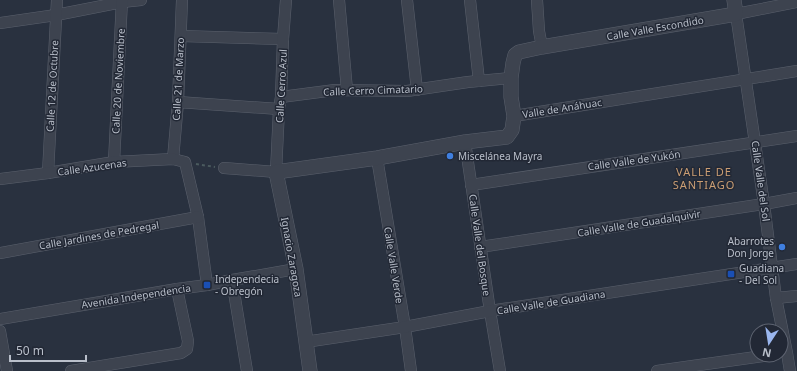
<svg xmlns="http://www.w3.org/2000/svg" width="797" height="371" viewBox="0 0 797 371" font-family="'Noto Sans',sans-serif">
<style>
.lines{fill:none;stroke-linecap:round;stroke-linejoin:round}
.minor-casing{stroke:#5b616d;stroke-width:12}
.tertiary-casing{stroke:#5b616d;stroke-width:15}
.path{stroke:#4b5b5f;stroke-width:2;stroke-dasharray:3 3;stroke-linecap:butt}
.minor{stroke:#3d434f;stroke-width:11}
.tertiary{stroke:#3d434f;stroke-width:14}
.shop-dot{fill:#3f7fe0;stroke:#222835;stroke-width:1.5}
.transit-dot{fill:#1a4fb4;stroke:#222835;stroke-width:1.5}
.labels{text-anchor:middle;stroke-width:3;stroke-linejoin:round;paint-order:stroke}
.street-label{font-size:10px;fill:#b9bfca;stroke:#222835}
.poi-label{font-size:10px;fill:#b9bfca;stroke:#222835;text-anchor:start}
.neighbourhood-label{font-size:11px;letter-spacing:1px;fill:#cb9e73;stroke:#222835}
</style>
<rect width="100%" height="100%" fill="#29313f"/>
<g class="lines">
<g class="minor-casing">
<g id="minor">
<polyline points="339,0 347,90"/>
<polyline points="407,0 417,90"/>
<polyline points="470,0 479,81"/>
<polyline points="537,0 539,31 542,47"/>
<polyline points="0,23 56,15 122,2 141,0"/>
<polyline points="181,36 283,39"/>
<polyline points="281,97 335,90 407,91 468,82 511,78"/>
<polyline points="178,102 279,109"/>
<polyline points="514,116 797,71"/>
<polyline points="465,142 490,311 500,371"/>
<polyline points="377,158 405,327 411,371"/>
<polyline points="173,159 178,102 182,0"/>
<polyline points="114,162 122,0"/>
<polyline points="224,168 276,172 279,109 281,97 283,39 286,0"/>
<polyline points="48,173 57,0"/>
<polyline points="0,179 48,173 114,162 173,159 185,162 198,217 207,285"/>
<polyline points="471,185 797,136"/>
<polyline points="480,247 764,204 797,198"/>
<polyline points="0,253 198,217"/>
<polyline points="232,280 247,371"/>
<polyline points="776,298 797,296"/>
<polyline points="0,319 177,289 207,285 232,280 296,269"/>
<polyline points="0,331 7,371"/>
<polyline points="305,342 405,327 490,311 797,264"/>
<polyline points="71,371 181,353 187,349 188,341 177,289"/>
<polyline points="657,371 770,355"/>
<polyline points="790,371 787,353 776,298 764,204 736,14 797,2"/>
</g>
</g>
<g class="tertiary-casing">
<polyline id="tertiary" points="310,371 296,269 276,172 377,158 465,142 507,137 512,130 514,116 511,97 511,78 513,63 515,55 519,52 542,47 736,14 734,0"/>
</g>
<polyline class="path" points="196,164 215,167"/>
<use href="#minor" class="minor"/>
<use href="#tertiary" class="tertiary"/>
</g>
<g class="shop-dot">
<circle cx="450" cy="156" r="4"/>
<circle cx="782" cy="247" r="4"/>
</g>
<g class="transit-dot">
<rect x="727" y="270" width="8" height="8" rx="2"/>
<rect x="203" y="281" width="8" height="8" rx="2"/>
</g>
<g class="labels">
<g class="street-label">
<text transform="translate(655 28) rotate(-10)" y="4">Calle Valle Escondido</text>
<text transform="translate(178 79) rotate(-87)" y="4">Calle 21 de Marzo</text>
<text transform="translate(118 81) rotate(-87)" y="4">Calle 20 de Noviembre</text>
<text transform="translate(52 86) rotate(-87)" y="4">Calle 12 de Octubre</text>
<text transform="translate(281 86) rotate(-87)" y="4">Calle Cerro Azul</text>
<text transform="translate(373 90) rotate(-2)" y="4">Calle Cerro Cimatario</text>
<text transform="translate(562 108) rotate(-9)" y="4">Valle de Anáhuac</text>
<text transform="translate(634 160) rotate(-8)" y="4">Calle Valle de Yukón</text>
<text transform="translate(92 167) rotate(-8)" y="4">Calle Azucenas</text>
<text transform="translate(761 181) rotate(82)" y="4">Calle Valle del Sol</text>
<text transform="translate(639 223) rotate(-9)" y="4">Calle Valle de Guadalquivir</text>
<text transform="translate(99 235) rotate(-10)" y="4">Calle Jardines de Pedregal</text>
<text transform="translate(480 245) rotate(82)" y="4">Calle Valle del Bosque</text>
<text transform="translate(292 257) rotate(80)" y="4">Ignacio Zaragoza</text>
<text transform="translate(394 265) rotate(81)" y="4">Calle Valle Verde</text>
<text transform="translate(136 296) rotate(-9)" y="4">Avenida Independencia</text>
<text transform="translate(551 302) rotate(-9)" y="4">Calle Valle de Guadiana</text>
</g>
<g class="poi-label">
<text x="458" y="160">Miscelánea Mayra</text>
<text x="774" y="245" text-anchor="end">Abarrotes<tspan x="774" dy="12">Don Jorge</tspan></text>
<text x="739" y="272">Guadiana<tspan x="739" dy="12">- Del Sol</tspan></text>
<text x="215" y="283">Independecia<tspan x="215" dy="12">- Obregón</tspan></text>
</g>
<g class="neighbourhood-label">
<text x="704" y="176">VALLE DE<tspan x="704" dy="13">SANTIAGO</tspan></text>
</g>
</g>
<g transform="translate(769 343) rotate(192)"><circle r="19" fill="#222835" stroke="#5e6471"/>
<path d="M0-3L7 15L0 10L-7 15Z" fill="#9ab6ee"/>
<text y="-6" font-size="11" font-weight="bold" text-anchor="middle" fill="#b9bfca">N</text>
</g>
<path d="M10 355v6h76v-6" fill="none" stroke="#b9bfca" stroke-width="2"/>
<text x="16" y="355" font-size="12" fill="#b9bfca" stroke="#222835" stroke-width="3" paint-order="stroke">50 m</text>
</svg>
